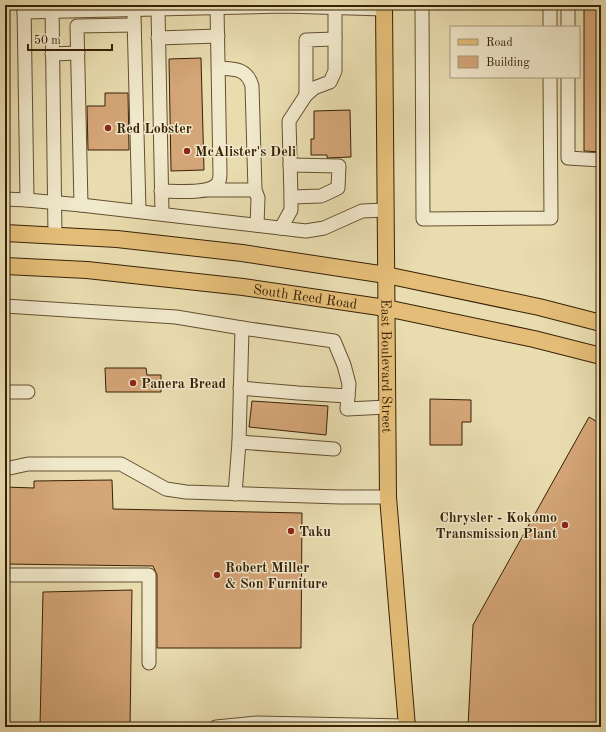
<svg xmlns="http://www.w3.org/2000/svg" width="606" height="732" viewBox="0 0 606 732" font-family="'Old Standard TT',serif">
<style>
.building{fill:#d5a677;stroke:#372106}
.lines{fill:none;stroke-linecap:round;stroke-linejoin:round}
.minor-casing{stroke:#645030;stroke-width:15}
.major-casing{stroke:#372106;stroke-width:18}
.minor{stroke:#f1e9cc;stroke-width:13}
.major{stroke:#e4be78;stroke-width:16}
.poi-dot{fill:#8f2418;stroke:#f1e9cc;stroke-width:1.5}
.labels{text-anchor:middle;stroke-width:3;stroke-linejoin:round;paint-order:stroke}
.poi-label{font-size:14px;font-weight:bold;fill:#372106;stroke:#f1e9cc;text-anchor:start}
.street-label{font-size:14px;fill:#372106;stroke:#f1e9cc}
</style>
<rect width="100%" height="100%" fill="#e9ddb0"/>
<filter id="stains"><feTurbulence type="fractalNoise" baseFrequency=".005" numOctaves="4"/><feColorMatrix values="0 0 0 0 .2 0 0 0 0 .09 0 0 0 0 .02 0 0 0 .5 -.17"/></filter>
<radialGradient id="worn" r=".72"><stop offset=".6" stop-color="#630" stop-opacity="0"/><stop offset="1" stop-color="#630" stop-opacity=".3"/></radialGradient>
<g class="building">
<polygon points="584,5 601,5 601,152 584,151"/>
<polygon points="201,58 204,170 171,171 169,59"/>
<polygon points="105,93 128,93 129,150 88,150 87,106 105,106"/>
<polygon points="350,110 351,157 327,158 327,155 311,155 311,139 314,139 314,111"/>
<polygon points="105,368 146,368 147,375 161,375 161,392 106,392"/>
<polygon points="430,399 471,400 471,422 462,422 462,445 430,445"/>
<polygon points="252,401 328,406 326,435 249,427"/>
<polygon points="589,417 601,424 601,727 468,727 473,625"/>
<polygon points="112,480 113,509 302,513 301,648 157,648 157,575 153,566 5,564 5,487 34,488 34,481"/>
<polygon points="132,590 130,727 40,726 43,592"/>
</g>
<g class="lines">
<g class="minor-casing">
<g id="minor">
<polyline points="24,5 27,200"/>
<polyline points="52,5 55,236"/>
<polyline points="422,5 423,219 551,218 550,77"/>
<polyline points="550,5 550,27"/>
<polyline points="568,5 568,27"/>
<polyline points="158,9 162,214"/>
<polyline points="24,12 284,6 384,9"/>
<polyline points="134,17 139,211"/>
<polyline points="158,38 218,36"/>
<polyline points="52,54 78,53"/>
<path d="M219 68C234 69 247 68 252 86L255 190 258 198 257 225"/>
<polyline points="568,77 568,158 601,160"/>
<polyline points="306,95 306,40 335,39"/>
<polyline points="290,165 339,166 338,188 321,196 291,197"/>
<polyline points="206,190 255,190"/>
<path d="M161 191C175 191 210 195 218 183 220 180 220 177 220 174L217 8"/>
<polyline points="5,199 27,200 81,205 306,231 324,228 362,211 385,210"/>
<polyline points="81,205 77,26 134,25"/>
<polyline points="281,228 291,210 291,197 289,121 306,95 314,88 330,82 335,71 335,7"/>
<polyline points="5,306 176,317 242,328"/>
<polyline points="240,388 298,393 348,396"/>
<polyline points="5,392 28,392"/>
<polyline points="239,442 334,449"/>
<polyline points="5,469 28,464 121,464 166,489 186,492 340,497 388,497"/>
<polyline points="235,494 239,442 242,328 334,341 344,365 349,384 347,409 387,407"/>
<polyline points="5,575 149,575 149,663"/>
<polyline points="216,727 257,723 407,726"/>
</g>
</g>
<g class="major-casing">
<g id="major">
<path id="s1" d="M384 5 388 497 407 727"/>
<polyline points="5,233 117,239 242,253 386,275 539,307 601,323"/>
<path id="s2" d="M5 266 87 270 243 287 386 308 534 339 601 356"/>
</g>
</g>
<use href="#minor" class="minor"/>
<use href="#major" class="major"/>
</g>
<g class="poi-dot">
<circle cx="108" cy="128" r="4"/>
<circle cx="187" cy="151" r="4"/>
<circle cx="133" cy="383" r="4"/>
<circle cx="565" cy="525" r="4"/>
<circle cx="291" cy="531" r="4"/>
<circle cx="217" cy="575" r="4"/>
</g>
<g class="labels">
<g class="poi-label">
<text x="116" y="133">Red Lobster</text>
<text x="195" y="156">McAlister's Deli</text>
<text x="141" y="388">Panera Bread</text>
<text x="557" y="522" text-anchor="end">Chrysler - Kokomo<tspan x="557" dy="16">Transmission Plant</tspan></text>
<text x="299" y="536">Taku</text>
<text x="225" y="572">Robert Miller<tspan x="225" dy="16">&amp; Son Furniture</tspan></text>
</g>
<g class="street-label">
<text dy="5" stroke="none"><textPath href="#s2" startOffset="302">South Reed Road</textPath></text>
<text dy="5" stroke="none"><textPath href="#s1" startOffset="361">East Boulevard Street</textPath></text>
</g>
</g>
<rect width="606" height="732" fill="none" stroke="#e9ddb0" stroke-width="20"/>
<rect x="6" y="6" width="594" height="720" fill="none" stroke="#372106" stroke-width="2"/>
<rect x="10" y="10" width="586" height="712" fill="none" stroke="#372106"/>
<rect x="450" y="26" width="130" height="52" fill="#f1e9cc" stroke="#a7997d"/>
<rect x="458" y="39" width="20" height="6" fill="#e4be78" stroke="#a7997d"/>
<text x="486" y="46" font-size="12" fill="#372106">Road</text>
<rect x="458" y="56" width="20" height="12" fill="#d5a677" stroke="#a7997d"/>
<text x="486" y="66" font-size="12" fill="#372106">Building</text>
<path d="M28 44v6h84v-6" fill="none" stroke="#372106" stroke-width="2"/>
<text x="34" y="44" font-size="12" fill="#372106" stroke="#f1e9cc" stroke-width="3" paint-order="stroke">50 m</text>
<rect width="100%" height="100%" filter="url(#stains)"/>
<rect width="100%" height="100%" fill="url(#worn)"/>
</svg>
